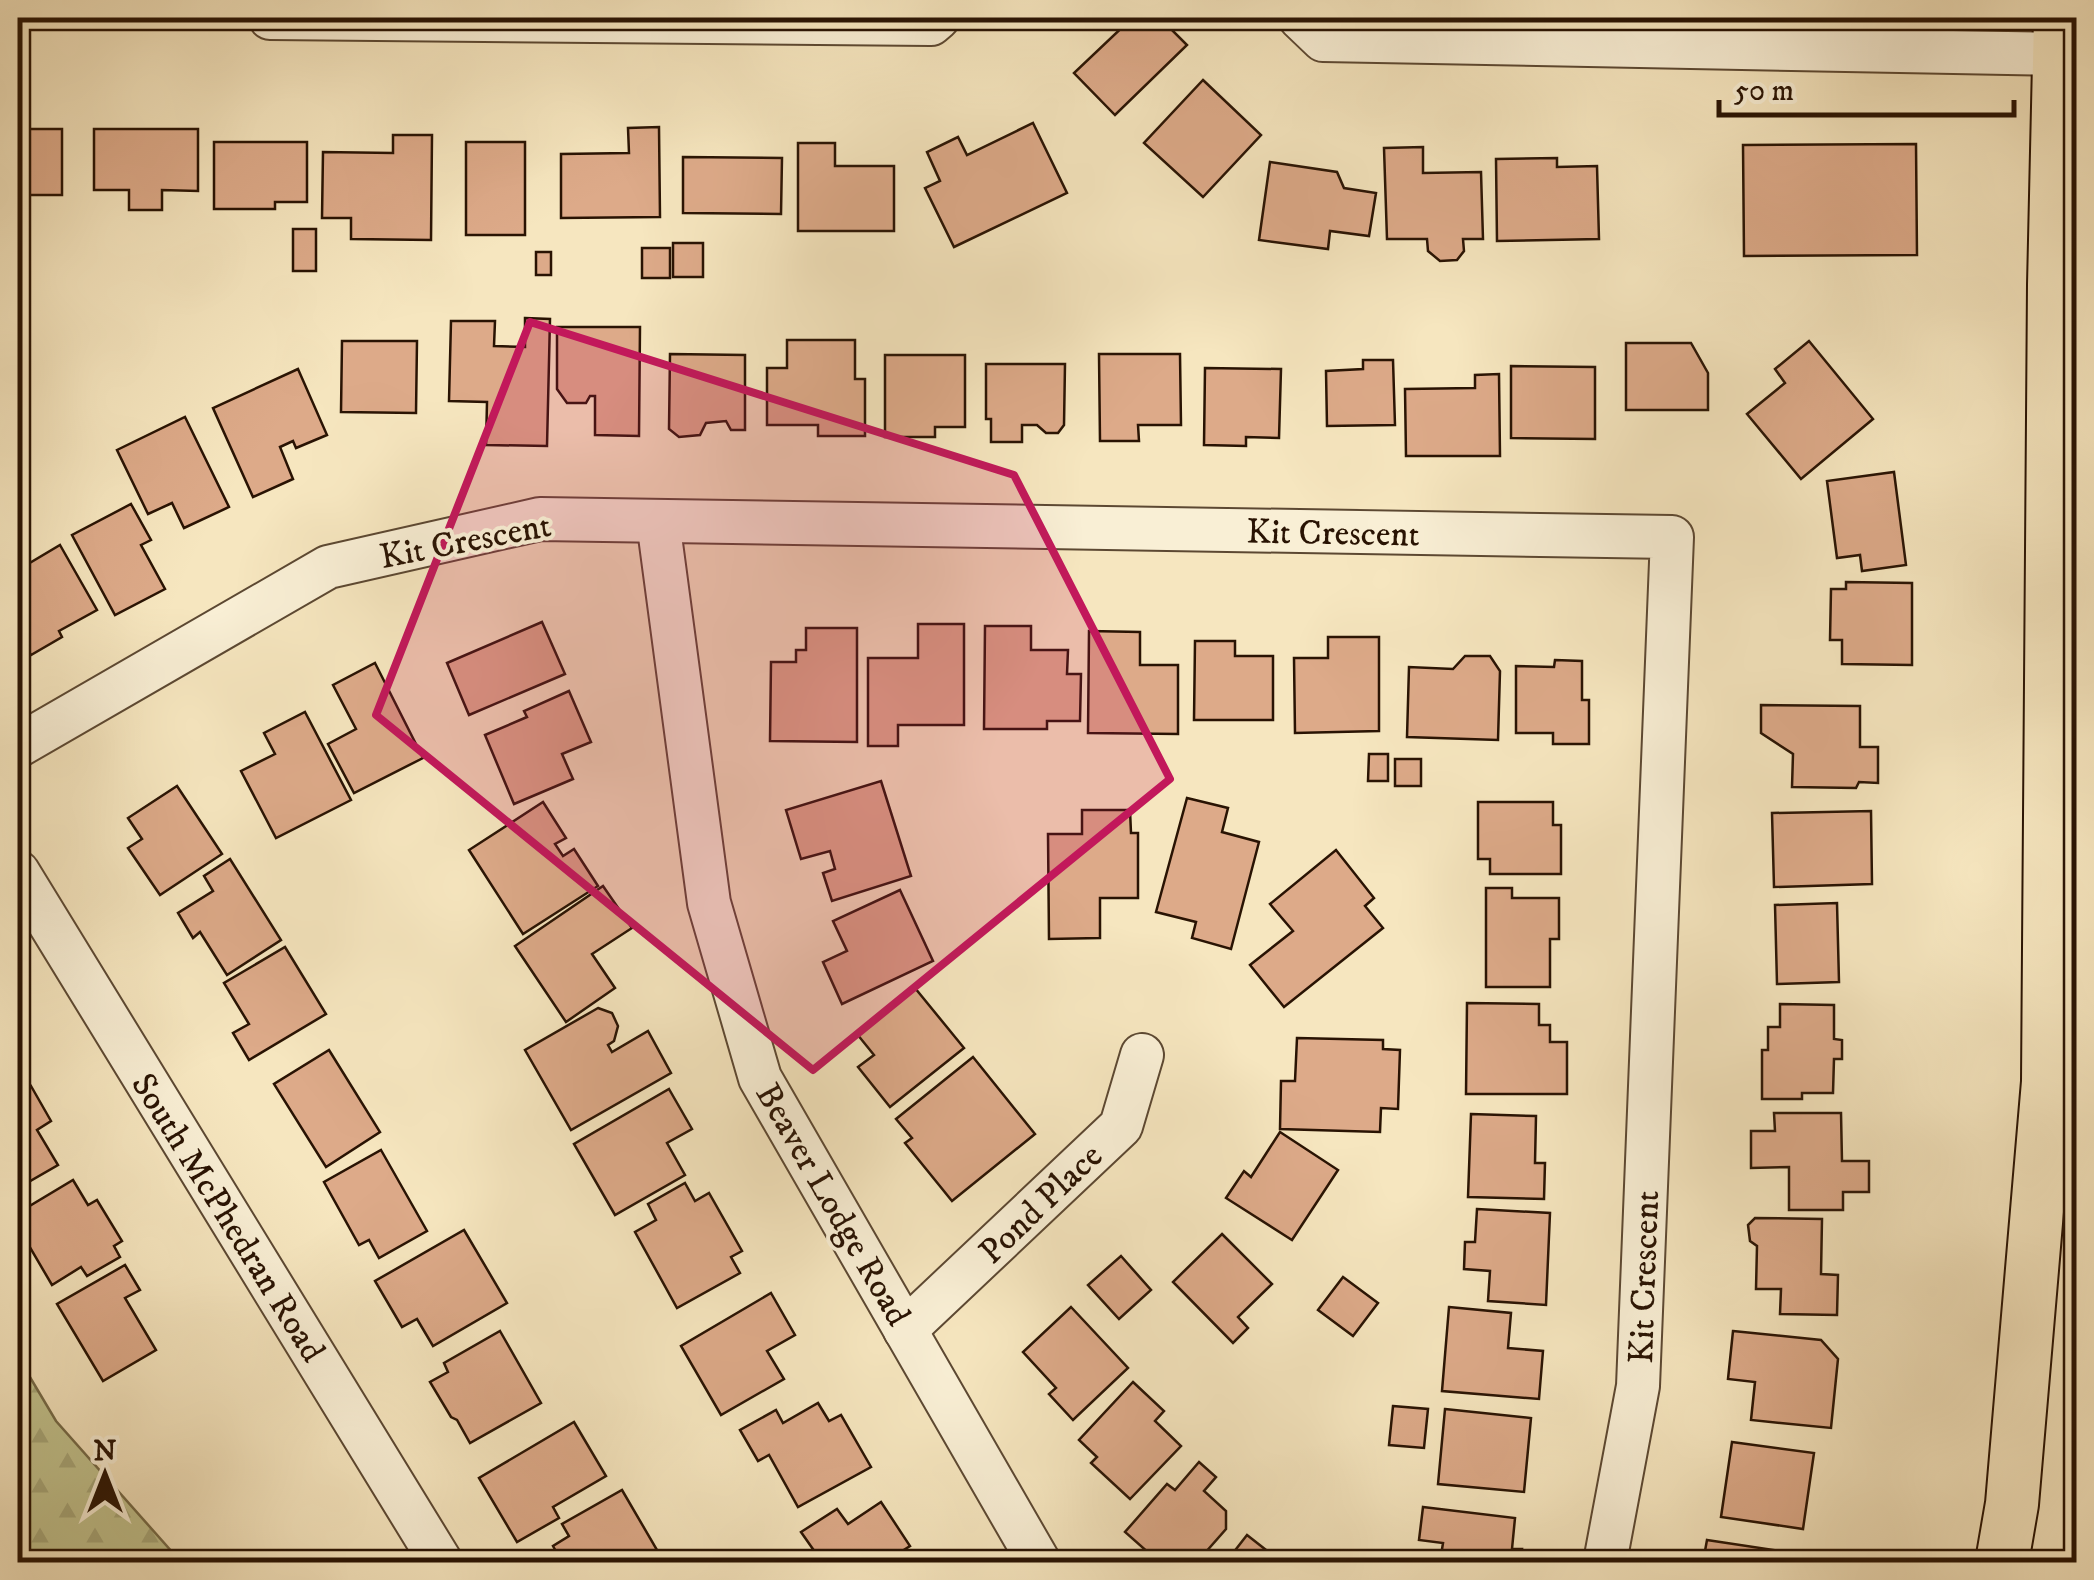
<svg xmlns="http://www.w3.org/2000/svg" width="2094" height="1580" viewBox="0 0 2094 1580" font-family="'IM FELL DW Pica',serif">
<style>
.forest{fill:url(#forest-firs);stroke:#766b48;stroke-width:2.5}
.building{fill:#ddaa89;stroke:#291303;stroke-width:2.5}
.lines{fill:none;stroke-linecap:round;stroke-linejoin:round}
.minor-casing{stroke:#5c4832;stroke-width:46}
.major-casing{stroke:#291303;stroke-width:56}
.minor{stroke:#f9efd5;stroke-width:42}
.major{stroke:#f6e6bf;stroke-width:52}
.marked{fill:#c2185b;fill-opacity:0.2;stroke:#c2185b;stroke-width:8;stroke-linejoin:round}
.labels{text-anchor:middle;stroke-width:8;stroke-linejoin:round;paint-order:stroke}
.street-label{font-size:35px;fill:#291303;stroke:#f9efd5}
</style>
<defs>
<pattern id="forest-firs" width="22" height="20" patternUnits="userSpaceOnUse" patternTransform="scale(2.5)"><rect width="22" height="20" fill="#c2c38e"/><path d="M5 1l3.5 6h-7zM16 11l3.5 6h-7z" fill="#a7a779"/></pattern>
</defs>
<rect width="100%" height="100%" fill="#f6e6bf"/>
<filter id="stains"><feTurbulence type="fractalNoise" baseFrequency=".002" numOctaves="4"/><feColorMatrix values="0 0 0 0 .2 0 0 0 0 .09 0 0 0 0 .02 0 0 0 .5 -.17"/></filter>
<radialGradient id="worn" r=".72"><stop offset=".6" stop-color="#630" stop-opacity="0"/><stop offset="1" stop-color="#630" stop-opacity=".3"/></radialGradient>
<polygon class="forest" points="18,1357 56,1421 181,1562 18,1562"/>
<g class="building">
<polygon points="1132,18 1160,18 1187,45 1115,115 1074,73"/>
<polygon points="1203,80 1261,135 1203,197 1144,143"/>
<polygon points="1033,123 1067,193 954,247 925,188 940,181 927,152 958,137 967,155"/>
<polygon points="659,127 660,217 561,218 561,154 629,153 628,128"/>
<rect x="18" y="129" width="44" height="66"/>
<polygon points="94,129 198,129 198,191 162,190 162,210 129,210 129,190 94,190"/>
<polygon points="393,135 432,135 431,240 351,239 351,218 322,218 323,152 393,153"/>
<polygon points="214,142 307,142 307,202 275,202 275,209 214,209"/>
<rect x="466" y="142" width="59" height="93"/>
<polygon points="798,143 835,143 835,166 894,166 894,231 798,231"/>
<polygon points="1916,144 1917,255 1744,256 1743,145"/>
<polygon points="1423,147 1423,173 1481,172 1483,239 1463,239 1464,251 1457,260 1440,261 1428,251 1427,239 1387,239 1384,148"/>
<polygon points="683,157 782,158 781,214 683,213"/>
<polygon points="1557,158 1557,167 1597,166 1599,239 1497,241 1496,159"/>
<polygon points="1270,162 1337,172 1344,188 1376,193 1369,236 1330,231 1328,249 1259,240"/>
<rect x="293" y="229" width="23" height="42"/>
<rect x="673" y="243" width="30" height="34"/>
<rect x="642" y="248" width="28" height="30"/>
<rect x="536" y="252" width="15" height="23"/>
<polygon points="525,318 550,319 547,446 486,445 487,402 449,401 451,321 495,321 494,346 525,347"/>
<polygon points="557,327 640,327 639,436 595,435 595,396 590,396 586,403 567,403 557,389"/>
<polygon points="787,340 855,340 855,379 865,379 865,436 818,436 818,425 767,425 767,368 787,368"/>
<polygon points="342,341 417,341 416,413 341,412"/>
<polygon points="1809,341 1873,419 1801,479 1747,414 1785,383 1775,369"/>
<polygon points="1626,343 1691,343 1708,373 1708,410 1626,410"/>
<polygon points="670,354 745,355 745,430 731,430 726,421 706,423 700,435 679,437 669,429"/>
<polygon points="1099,354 1180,354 1181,425 1138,425 1139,441 1100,441"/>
<polygon points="885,355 965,355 965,427 935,427 935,437 885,437"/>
<polygon points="1363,360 1393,360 1395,425 1327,426 1326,371 1363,369"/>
<polygon points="986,364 1065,364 1064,425 1058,433 1046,433 1037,425 1022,425 1022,442 991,442 991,419 986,419"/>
<polygon points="1511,366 1595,367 1595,439 1511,438"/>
<polygon points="1205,368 1281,369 1279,438 1246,437 1246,446 1204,445"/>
<polygon points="298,369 327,435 296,448 293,441 280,447 293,479 253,497 213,408"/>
<polygon points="1499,374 1500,456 1406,456 1405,389 1475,388 1475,375"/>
<polygon points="185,417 229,507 184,528 172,503 148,514 117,450"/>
<polygon points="1894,472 1906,565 1862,571 1860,555 1837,558 1827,481"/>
<polygon points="131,504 151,540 141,545 165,589 115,615 72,535"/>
<polygon points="60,545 97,610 59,631 62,637 31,655 18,631 18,570"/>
<polygon points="1846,582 1912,583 1912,665 1842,664 1842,640 1830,640 1831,589 1846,589"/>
<polygon points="542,622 565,674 469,715 447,663"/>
<polygon points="918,624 964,624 964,725 898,725 898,746 868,746 868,658 918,658"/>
<polygon points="985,626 1031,626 1031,650 1068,650 1067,674 1081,674 1080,721 1047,721 1047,729 984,729"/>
<polygon points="806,628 857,628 857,742 770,741 771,662 796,662 796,650 806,650"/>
<polygon points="1089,631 1140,632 1140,665 1178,665 1178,734 1088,733"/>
<polygon points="1328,637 1379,637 1379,731 1295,733 1294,658 1328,658"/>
<polygon points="1195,641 1235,641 1235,656 1273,656 1273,720 1194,720"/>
<polygon points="1465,656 1490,656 1500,671 1498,740 1407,737 1409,667 1453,669"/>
<polygon points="1555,660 1582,661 1582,700 1589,700 1589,744 1553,744 1553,733 1516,733 1516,666 1554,667"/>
<polygon points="375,663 423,758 354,793 328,744 356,729 333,685"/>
<polygon points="569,691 591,742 562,754 573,779 514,804 485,735 527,717 524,711"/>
<polygon points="1761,705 1860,706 1860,747 1878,747 1878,783 1859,782 1856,788 1792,787 1793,754 1761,733"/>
<polygon points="305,712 351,800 276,838 241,771 275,754 264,733"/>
<polygon points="1369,754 1388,754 1388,781 1368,781"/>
<rect x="1395" y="759" width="26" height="27"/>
<polygon points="881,781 911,876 832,901 823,873 835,869 830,851 801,859 786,810"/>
<polygon points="177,786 222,854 160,895 128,848 142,839 128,818"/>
<polygon points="1187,798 1228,808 1222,832 1259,842 1231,949 1192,938 1196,922 1156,912"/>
<polygon points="543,802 566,838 555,844 563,856 574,849 598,886 523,934 469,850"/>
<polygon points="1478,802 1553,802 1553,825 1561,825 1561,874 1490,874 1490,859 1478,859"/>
<polygon points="1082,810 1130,810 1131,833 1138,833 1138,898 1100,898 1100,938 1049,939 1048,834 1082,834"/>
<polygon points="1871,811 1872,884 1774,887 1772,813"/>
<polygon points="1336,850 1374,898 1365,906 1383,928 1284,1007 1250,965 1293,931 1270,904"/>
<polygon points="230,859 281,940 227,975 200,932 193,938 178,913 213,891 204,876"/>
<polygon points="603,886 632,928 592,954 615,988 566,1022 515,946"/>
<polygon points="1486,888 1512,888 1512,898 1559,898 1559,939 1550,939 1550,987 1486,987"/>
<polygon points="900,890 933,961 842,1004 823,962 847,951 833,921"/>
<polygon points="1837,903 1839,982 1777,984 1775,905"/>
<polygon points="285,947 326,1014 249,1060 233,1033 249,1024 224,983"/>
<polygon points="915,988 964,1048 890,1107 858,1067 874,1055 857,1034"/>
<polygon points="1467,1003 1539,1004 1539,1025 1550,1025 1550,1042 1567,1042 1567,1094 1466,1094"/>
<polygon points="1780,1004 1834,1005 1834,1039 1842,1040 1842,1059 1834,1059 1833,1093 1802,1093 1802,1099 1762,1099 1762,1050 1768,1050 1768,1027 1780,1027"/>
<polygon points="598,1008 612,1013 618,1026 614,1041 608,1045 612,1052 648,1031 671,1073 571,1130 525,1050"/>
<polygon points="1297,1038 1383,1040 1383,1049 1400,1050 1398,1109 1381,1108 1380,1132 1280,1129 1281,1081 1295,1081"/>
<polygon points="329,1050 380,1132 326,1167 274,1084"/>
<polygon points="973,1057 1035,1134 952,1201 905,1143 912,1138 896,1119"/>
<polygon points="31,1086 51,1121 37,1130 58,1165 18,1188 18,1094"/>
<polygon points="669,1089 692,1129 667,1143 685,1175 615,1215 574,1144"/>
<polygon points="1774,1113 1841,1113 1842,1161 1869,1161 1869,1192 1843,1192 1843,1210 1789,1210 1789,1167 1751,1168 1751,1131 1775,1131"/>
<polygon points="1471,1114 1536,1116 1535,1163 1545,1163 1544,1199 1468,1197"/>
<polygon points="1280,1132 1338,1170 1292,1240 1226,1198 1244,1171 1251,1177"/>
<polygon points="381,1150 427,1231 379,1258 369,1240 359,1245 324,1182"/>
<polygon points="73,1180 88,1205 97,1200 122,1241 114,1246 120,1257 87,1276 81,1267 52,1285 18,1227 18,1213"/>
<polygon points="685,1183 695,1201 709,1193 742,1251 731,1257 740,1273 677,1308 635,1232 656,1220 648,1204"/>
<polygon points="1477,1209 1550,1213 1546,1305 1488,1301 1490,1271 1464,1269 1465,1242 1475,1242"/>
<polygon points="1755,1218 1822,1219 1821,1274 1838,1275 1837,1315 1780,1314 1781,1289 1756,1289 1757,1246 1750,1241 1748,1225"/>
<polygon points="464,1230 507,1303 433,1346 417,1319 402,1327 375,1281"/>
<polygon points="1222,1234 1272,1284 1238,1317 1248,1328 1233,1343 1173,1282"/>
<polygon points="1121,1256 1151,1290 1119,1319 1088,1285"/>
<polygon points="125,1265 140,1290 125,1298 156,1350 103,1381 57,1304"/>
<polygon points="1343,1277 1378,1303 1353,1336 1318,1310"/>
<polygon points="771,1293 795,1335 767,1351 784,1379 721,1415 681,1346"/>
<polygon points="1071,1307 1128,1368 1073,1420 1049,1394 1056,1388 1023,1352"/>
<polygon points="1449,1307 1511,1313 1508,1348 1543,1351 1539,1399 1442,1391"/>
<polygon points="500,1331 541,1403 470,1443 457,1420 451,1417 430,1382 448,1372 444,1363"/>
<polygon points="1733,1331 1821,1340 1838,1359 1831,1428 1751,1420 1755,1382 1728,1379"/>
<polygon points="1133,1382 1164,1411 1155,1421 1181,1446 1130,1499 1091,1463 1097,1457 1079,1440"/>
<polygon points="818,1403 829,1421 841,1415 871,1467 798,1507 769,1455 758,1461 740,1430 776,1410 783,1423"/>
<polygon points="1393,1406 1428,1409 1424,1448 1389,1445"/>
<polygon points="1445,1409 1531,1418 1524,1492 1438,1484"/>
<polygon points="574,1422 606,1476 553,1507 559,1518 517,1542 479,1478"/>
<polygon points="1732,1442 1814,1453 1803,1529 1721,1517"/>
<polygon points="1199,1462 1216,1477 1204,1491 1226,1511 1226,1529 1197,1562 1159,1562 1125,1532 1167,1484 1175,1490"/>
<polygon points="622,1490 664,1562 562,1562 553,1546 569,1536 562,1524"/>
<polygon points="881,1502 910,1546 902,1551 910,1562 822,1562 801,1532 837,1509 848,1524"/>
<polygon points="1423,1507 1515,1518 1512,1549 1522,1549 1520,1562 1440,1562 1443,1543 1419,1540"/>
<polygon points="1247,1535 1275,1557 1271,1562 1226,1562"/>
<polygon points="1707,1540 1807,1555 1806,1562 1703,1562"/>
</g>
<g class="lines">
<g class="minor-casing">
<g id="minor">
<polyline points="270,18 931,24 938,18"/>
<polyline points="1300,18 1323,40 2059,54"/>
<polyline points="658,521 709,903 760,1078 1039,1562"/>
<polyline points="18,746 328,567 540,519 1672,537 1638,1386 1605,1562"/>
<polyline points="18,872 441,1562"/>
<polyline points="905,1330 1121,1126 1142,1055"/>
</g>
</g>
<g class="major-casing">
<polyline id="major" points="2002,1562 2012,1504 2048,1082 2054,285 2060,18"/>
</g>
<use href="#minor" class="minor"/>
<use href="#major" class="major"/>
</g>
<path class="marked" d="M530 322 1014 475 1170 779 813 1070 376 715Z"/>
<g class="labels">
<g class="street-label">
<text transform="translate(1333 532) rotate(1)" y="12">Kit Crescent</text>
<text transform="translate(465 540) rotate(-11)" y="12">Kit Crescent</text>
<text transform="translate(1040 1203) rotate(-44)" y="12">Pond Place</text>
<text transform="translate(834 1204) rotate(60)" y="12">Beaver Lodge Road</text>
<text transform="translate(229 1217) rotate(58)" y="12">South McPhedran Road</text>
<text transform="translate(1643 1277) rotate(-88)" y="12">Kit Crescent</text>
</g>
</g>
<rect width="2094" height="1580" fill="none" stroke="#f6e6bf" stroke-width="60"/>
<rect x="20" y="20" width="2054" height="1540" fill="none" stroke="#291303" stroke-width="5"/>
<rect x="30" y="30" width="2034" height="1520" fill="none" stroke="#291303" stroke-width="2.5"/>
<g transform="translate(105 1475)" stroke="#f9efd5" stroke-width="8" paint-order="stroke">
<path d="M0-8L18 38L0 25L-18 38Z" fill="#291303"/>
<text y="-15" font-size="28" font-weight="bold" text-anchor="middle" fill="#291303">N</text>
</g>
<path d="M1719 100v15h295v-15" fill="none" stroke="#291303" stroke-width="5"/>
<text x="1734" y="100" font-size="30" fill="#291303" stroke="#f9efd5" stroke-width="8" paint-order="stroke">50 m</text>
<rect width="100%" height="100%" filter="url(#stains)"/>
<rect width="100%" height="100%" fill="url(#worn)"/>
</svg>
